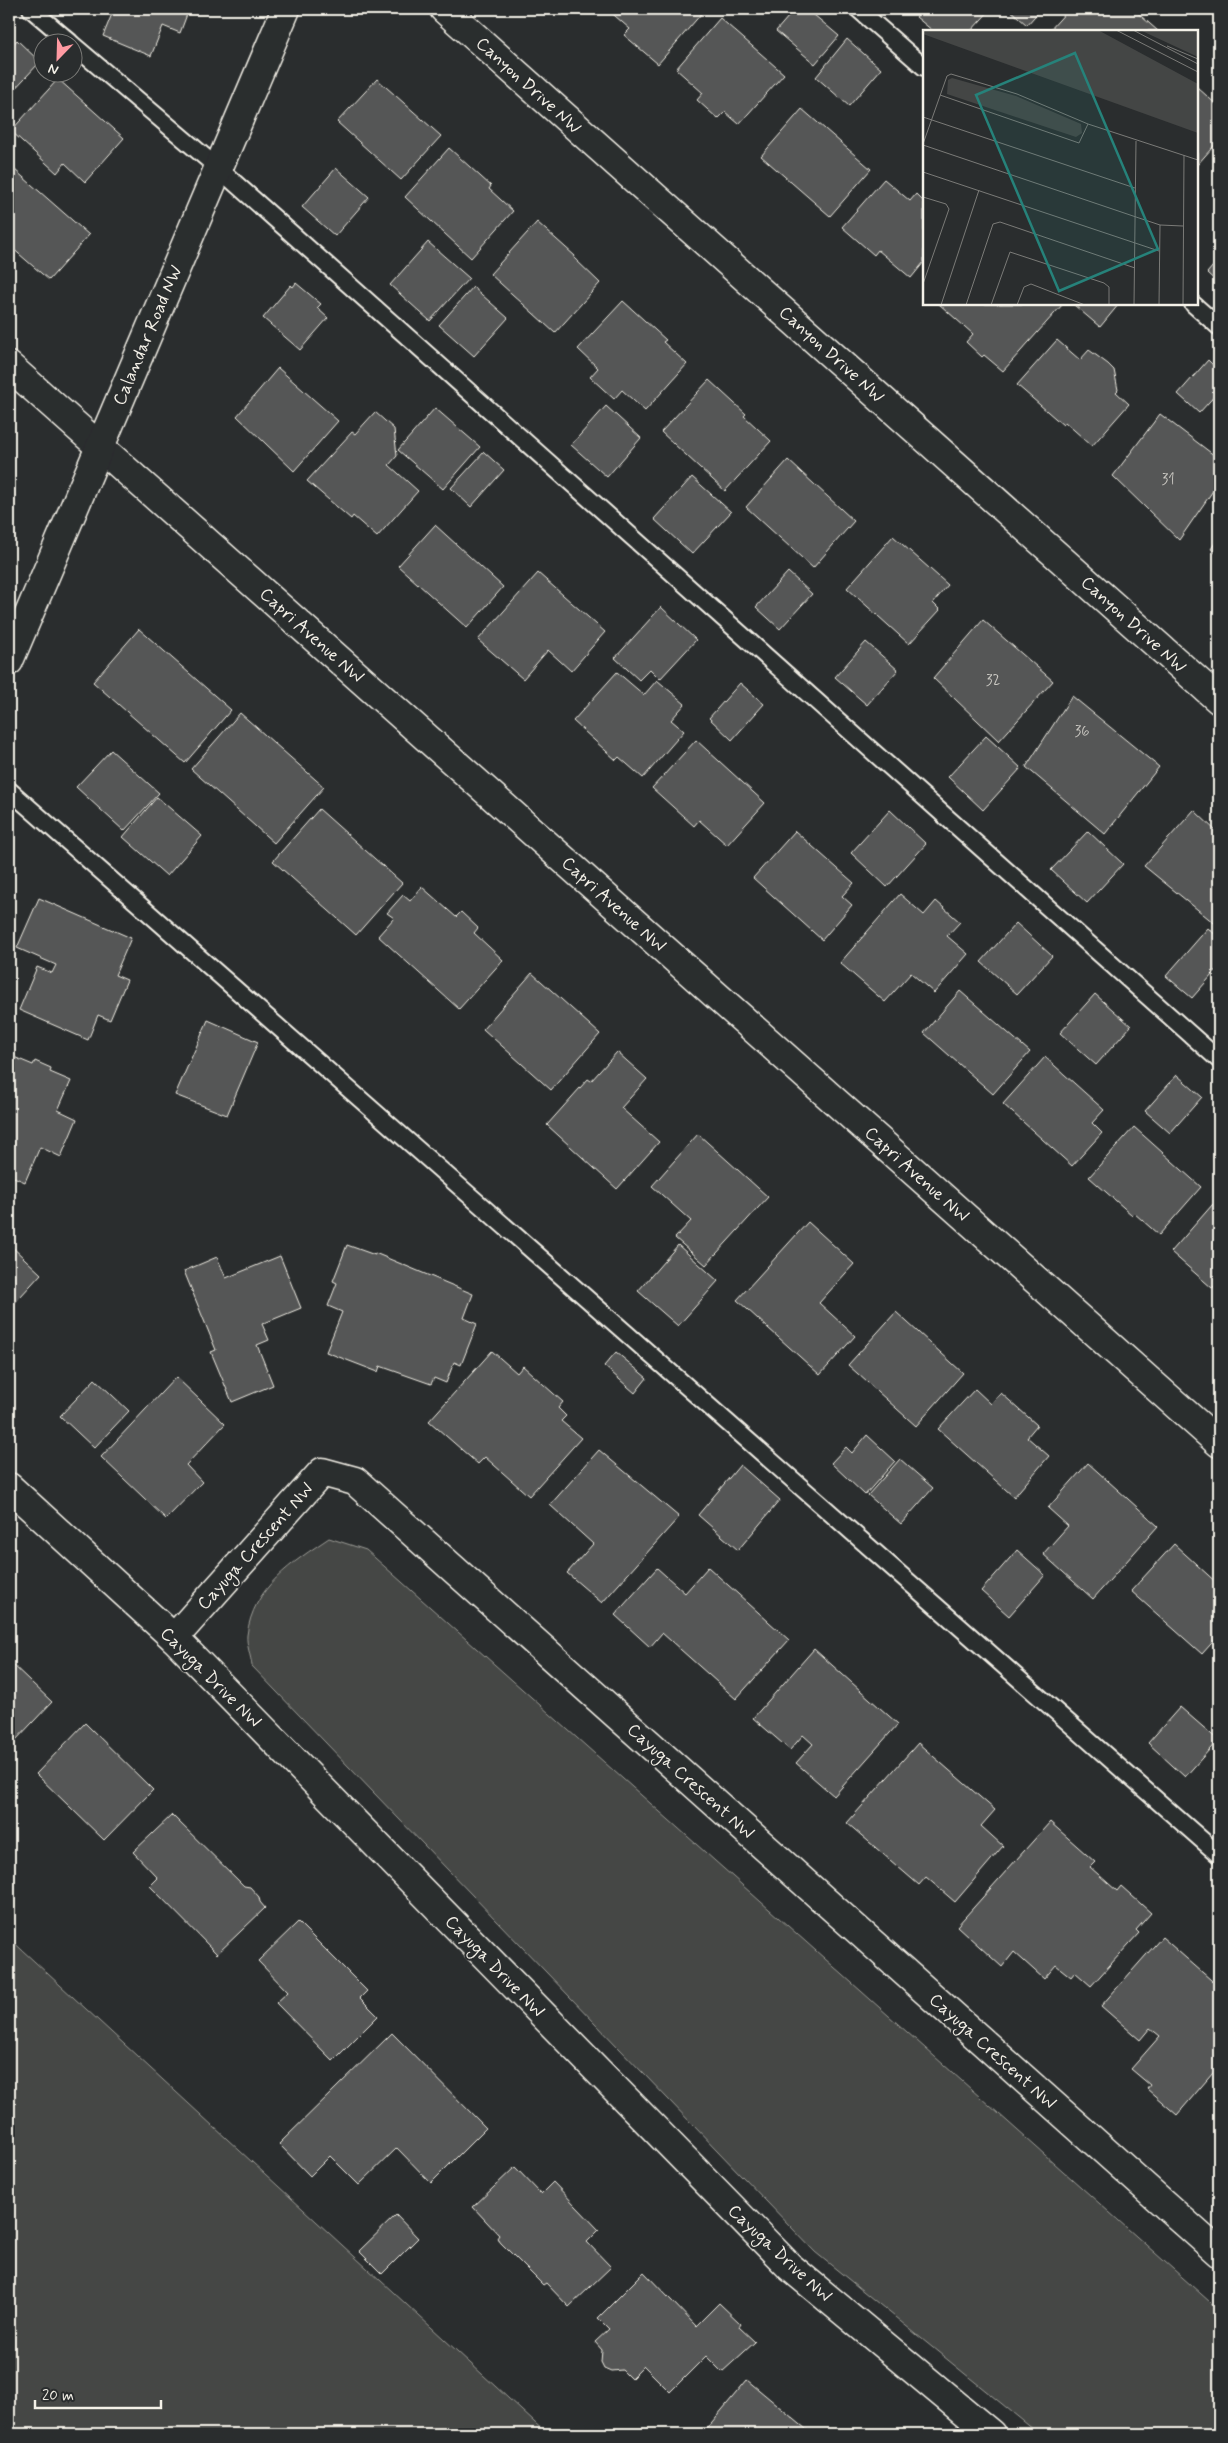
<svg xmlns="http://www.w3.org/2000/svg" width="1228" height="2443" viewBox="0 0 1228 2443" font-family="Mynerve,sans-serif">
<style>
.green{fill:#444645;stroke:#9c9c96}
.building{fill:#555756;stroke:#f4f1e8}
.lines{fill:none;stroke-linecap:round;stroke-linejoin:round}
.service-casing{stroke:#f4f1e8;stroke-width:20}
.minor-casing{stroke:#f4f1e8;stroke-width:31}
.service{stroke:#2a2d2e;stroke-width:16}
.minor{stroke:#2a2d2e;stroke-width:28}
.labels{text-anchor:middle;stroke-width:4;stroke-linejoin:round;paint-order:stroke}
.number-label{font-size:15px;fill:#cccac4}
.street-label{font-size:18px;fill:#f4f1e8;stroke:#2a2d2e}
.inset-road{fill:none;stroke:#7b7b78;stroke-width:1}
.view{fill:#26827a;fill-opacity:0.15;stroke:#26827a;stroke-width:2.5}
.inset-edge{fill:none;stroke:#f4f1e8;stroke-width:2.5}
</style>
<rect width="100%" height="100%" fill="#2a2d2e"/>
<filter id="ink" filterUnits="userSpaceOnUse"><feTurbulence type="fractalNoise" baseFrequency=".02" numOctaves="2"/><feDisplacementMap in="SourceGraphic" scale="10" xChannelSelector="R" yChannelSelector="G"/><feConvolveMatrix kernelMatrix="1 2 1 2 8 2 1 2 1" color-interpolation-filters="sRGB"/></filter>
<g filter="url(#ink)">
<g class="green">
<path d="M329 1538 366 1550 1219 2310V2434H1039L815 2252 252 1666C251 1656 246 1644 247 1635 253 1587 292 1563 329 1538Z"/>
<polygon points="9,1938 547,2434 9,2434"/>
</g>
<g class="building">
<polygon points="114,9 189,9 180,33 163,26 151,56 103,36"/>
<polygon points="607,9 696,9 702,13 658,64 624,35 630,29"/>
<polygon points="795,9 807,9 839,36 815,64 776,31"/>
<polygon points="923,9 991,9 971,31 933,31 916,17"/>
<polygon points="1009,9 1041,9 1027,25"/>
<polygon points="1069,9 1133,9 1158,31 1049,31"/>
<polygon points="720,18 784,74 739,124 725,112 718,119 697,100 703,93 676,69"/>
<polygon points="847,39 881,69 849,106 816,77"/>
<polygon points="17,40 40,62 9,95 9,49"/>
<polygon points="58,79 124,138 85,182 65,163 57,173 11,131"/>
<polygon points="377,79 441,136 401,180 337,122"/>
<polygon points="1197,87 1219,107 1219,140 1197,165"/>
<polygon points="802,109 871,169 830,216 761,156"/>
<polygon points="449,148 491,186 489,189 513,211 471,258 405,197"/>
<polygon points="1219,163 1219,175 1213,170"/>
<polygon points="336,168 369,197 335,236 302,207"/>
<polygon points="15,170 89,235 49,280 11,247 9,249 9,176"/>
<polygon points="884,179 910,201 916,194 924,202 924,262 911,278 878,250 874,255 842,227"/>
<polygon points="537,222 575,256 574,258 600,283 555,333 490,274"/>
<polygon points="428,242 469,278 430,321 390,285"/>
<polygon points="1219,259 1219,284 1207,273"/>
<polygon points="296,283 321,304 317,308 328,318 300,350 263,318 291,285 293,287"/>
<polygon points="473,287 508,318 474,356 439,325"/>
<polygon points="623,301 666,340 663,342 687,364 645,411 622,390 614,399 590,377 598,368 578,349"/>
<polygon points="939,304 1063,304 1003,371 984,355 982,357 966,342 973,334"/>
<polygon points="1075,304 1119,304 1100,327 1074,305"/>
<polygon points="1057,340 1080,360 1089,350 1108,364 1114,370 1118,390 1116,392 1129,404 1092,446 1065,422 1063,425 1017,385"/>
<polygon points="1208,360 1219,371 1219,391 1199,413 1178,394"/>
<polygon points="278,368 338,421 294,471 237,416"/>
<polygon points="709,380 746,414 744,416 771,441 725,491 661,432"/>
<polygon points="606,406 641,438 607,477 571,445"/>
<polygon points="435,408 480,447 443,489 398,450"/>
<polygon points="375,412 394,429 397,456 389,465 418,491 377,537 353,516 351,519 307,481 352,432 355,434"/>
<polygon points="1160,414 1219,459 1219,482 1179,540 1113,476"/>
<polygon points="484,452 504,470 471,507 451,488"/>
<polygon points="788,460 854,521 813,568 746,507"/>
<polygon points="692,477 731,512 692,554 654,519"/>
<polygon points="435,525 503,587 467,628 398,566"/>
<polygon points="893,536 948,585 933,603 940,610 909,644 847,588"/>
<polygon points="1219,537 1219,556 1211,549"/>
<polygon points="788,572 812,594 780,629 756,607"/>
<polygon points="538,573 605,632 571,671 548,650 523,679 478,640"/>
<polygon points="661,607 696,640 660,679 650,669 639,680 615,658"/>
<polygon points="983,620 1053,681 999,741 933,678"/>
<polygon points="139,629 231,710 185,763 93,682"/>
<polygon points="866,642 898,670 867,705 835,677"/>
<polygon points="617,672 644,695 657,680 685,704 671,720 684,731 643,778 619,757 616,760 573,721"/>
<polygon points="740,683 764,704 732,740 709,718"/>
<polygon points="1072,696 1159,767 1105,834 1026,767"/>
<polygon points="240,713 324,787 274,843 191,769"/>
<polygon points="986,736 1021,768 983,810 948,777"/>
<polygon points="696,740 765,803 727,845 699,820 694,826 652,788"/>
<polygon points="111,750 159,793 124,831 76,787"/>
<polygon points="157,797 202,836 167,876 123,837"/>
<polygon points="319,809 402,883 356,935 273,861"/>
<polygon points="890,810 926,844 887,887 851,853"/>
<polygon points="1194,810 1219,834 1219,927 1144,866"/>
<polygon points="795,831 854,883 842,896 852,905 822,940 753,878"/>
<polygon points="1088,831 1123,864 1087,903 1051,870"/>
<polygon points="422,887 456,917 461,912 478,928 474,933 503,960 459,1009 378,936 394,918 387,913 403,895 410,901"/>
<polygon points="900,894 924,915 936,901 960,922 947,936 968,954 934,993 911,973 885,1002 840,963"/>
<polygon points="39,898 131,938 115,975 127,980 110,1020 98,1015 88,1040 19,1010 37,967 52,973 56,965 17,948"/>
<polygon points="1016,923 1052,956 1017,994 981,962"/>
<polygon points="1208,928 1219,938 1219,967 1192,998 1166,976"/>
<polygon points="532,973 600,1034 551,1090 483,1029"/>
<polygon points="960,991 1030,1052 993,1094 924,1033"/>
<polygon points="1095,994 1131,1026 1096,1065 1060,1033"/>
<polygon points="208,1020 258,1042 227,1115 175,1095"/>
<polygon points="617,1052 647,1079 621,1108 659,1142 617,1189 547,1125 588,1079 591,1081"/>
<polygon points="9,1055 33,1065 35,1061 51,1068 50,1072 71,1081 58,1110 77,1119 61,1157 40,1147 25,1182 9,1175"/>
<polygon points="1045,1057 1104,1110 1092,1123 1102,1133 1072,1166 1003,1104"/>
<polygon points="1177,1075 1202,1097 1170,1133 1145,1111"/>
<polygon points="1134,1127 1201,1187 1159,1235 1134,1213 1132,1215 1089,1177"/>
<polygon points="698,1134 768,1197 706,1265 675,1238 691,1221 652,1186"/>
<polygon points="1213,1204 1219,1209 1219,1283 1212,1288 1171,1252"/>
<polygon points="808,1222 854,1264 819,1303 855,1336 820,1375 737,1300"/>
<polygon points="9,1244 41,1274 9,1309"/>
<polygon points="347,1245 375,1255 375,1253 473,1294 464,1318 477,1324 461,1365 454,1362 446,1383 434,1378 431,1384 380,1366 378,1372 326,1352 342,1312 328,1306 337,1283 333,1281"/>
<polygon points="678,1245 718,1281 678,1326 638,1291"/>
<polygon points="280,1256 301,1308 262,1324 269,1340 257,1345 273,1385 232,1402 211,1352 216,1350 184,1271 217,1257 226,1278"/>
<polygon points="896,1312 963,1373 916,1426 848,1365"/>
<polygon points="492,1351 517,1373 523,1366 563,1402 558,1408 566,1416 561,1421 581,1438 529,1496 485,1457 478,1464 429,1421"/>
<polygon points="616,1352 647,1378 635,1393 604,1366"/>
<polygon points="176,1377 225,1424 186,1465 202,1482 166,1519 101,1457"/>
<polygon points="95,1379 129,1411 94,1448 60,1416"/>
<polygon points="975,1389 991,1404 1001,1393 1037,1425 1027,1437 1049,1456 1014,1497 938,1429"/>
<polygon points="867,1435 895,1461 865,1495 831,1463 846,1447 852,1453"/>
<polygon points="599,1450 679,1517 602,1603 567,1573 593,1544 550,1505"/>
<polygon points="900,1459 933,1488 901,1524 868,1495"/>
<polygon points="1088,1463 1158,1526 1093,1599 1043,1554 1068,1526 1048,1508"/>
<polygon points="740,1465 780,1500 738,1550 698,1515"/>
<polygon points="1174,1544 1219,1585 1219,1635 1202,1654 1131,1591"/>
<polygon points="1017,1550 1045,1575 1009,1616 981,1591"/>
<polygon points="708,1567 789,1640 736,1699 662,1633 650,1647 615,1615 657,1568 685,1593"/>
<polygon points="814,1649 898,1724 834,1796 796,1763 813,1744 803,1735 790,1750 753,1718"/>
<polygon points="9,1661 52,1702 13,1743 9,1740"/>
<polygon points="1180,1707 1218,1740 1185,1777 1148,1743"/>
<polygon points="85,1723 153,1790 104,1840 36,1774"/>
<polygon points="918,1743 995,1810 981,1826 1003,1846 955,1902 926,1877 919,1885 847,1823"/>
<polygon points="172,1815 244,1886 250,1887 259,1897 260,1902 265,1908 217,1954 150,1886 158,1878 133,1852"/>
<polygon points="1050,1822 1095,1862 1090,1867 1117,1891 1121,1886 1151,1913 1136,1930 1139,1933 1091,1986 1075,1972 1071,1977 1056,1965 1044,1979 1014,1952 1002,1967 957,1926"/>
<polygon points="298,1922 367,1991 360,1998 378,2016 333,2061 276,2003 288,1992 258,1961"/>
<polygon points="1162,1937 1219,1987 1219,2066 1177,2115 1147,2089 1150,2085 1131,2069 1160,2036 1150,2028 1140,2040 1101,2006"/>
<polygon points="392,2033 486,2128 431,2183 397,2148 359,2185 330,2156 310,2176 279,2144"/>
<polygon points="515,2167 541,2194 553,2182 599,2230 587,2242 611,2267 569,2307 546,2283 543,2285 501,2243 497,2238 499,2235 473,2207"/>
<polygon points="396,2215 418,2238 382,2274 359,2251"/>
<polygon points="644,2272 696,2326 719,2303 741,2324 739,2327 755,2342 722,2372 706,2356 670,2392 644,2366 631,2379 622,2370 611,2371 604,2368 601,2362 602,2350 595,2342 609,2329 598,2318"/>
<polygon points="747,2380 812,2434 702,2434"/>
</g>
<g class="lines">
<g class="service-casing">
<g id="service">
<polyline points="31,9 70,42"/>
<polyline points="858,9 924,67"/>
<polyline points="72,44 218,168 1219,1060"/>
<polyline points="1193,304 1219,327"/>
<polyline points="9,790 1219,1855"/>
</g>
</g>
<g class="minor-casing">
<g id="minor">
<polyline points="444,9 1219,700"/>
<polyline points="9,366 1219,1443"/>
<polyline points="9,661 286,9"/>
<polyline points="9,1487 174,1638 790,2267 991,2434"/>
<polyline points="174,1638 322,1472 355,1481 1219,2253"/>
</g>
</g>
<use href="#service" class="service"/>
<use href="#minor" class="minor"/>
</g>
</g>
<g class="labels">
<g class="number-label">
<text x="1168" y="484">31</text>
<text x="993" y="685">32</text>
<text x="1082" y="736">36</text>
</g>
<g class="street-label">
<text transform="translate(529 85) rotate(42)" y="6">Canyon Drive NW</text>
<text transform="translate(147 335) rotate(-67)" y="6">Calandar Road NW</text>
<text transform="translate(832 354) rotate(42)" y="6">Canyon Drive NW</text>
<text transform="translate(1134 624) rotate(42)" y="6">Canyon Drive NW</text>
<text transform="translate(312 635) rotate(42)" y="6">Capri Avenue NW</text>
<text transform="translate(614 904) rotate(42)" y="6">Capri Avenue NW</text>
<text transform="translate(917 1174) rotate(42)" y="6">Capri Avenue NW</text>
<text transform="translate(255 1546) rotate(-48)" y="6">Cayuga Crescent NW</text>
<text transform="translate(211 1677) rotate(45)" y="6">Cayuga Drive NW</text>
<text transform="translate(691 1781) rotate(42)" y="6">Cayuga Crescent NW</text>
<text transform="translate(495 1966) rotate(46)" y="6">Cayuga Drive NW</text>
<text transform="translate(993 2051) rotate(42)" y="6">Cayuga Crescent NW</text>
<text transform="translate(780 2253) rotate(43)" y="6">Cayuga Drive NW</text>
</g>
</g>
<g transform="translate(923 30)">
<rect width="275" height="275" fill="#2a2d2e"/>
<path d="M0 0H175L275 54V103L0 4ZM217 0H275V27ZM29 48 93 66 158 94 159 103 153 107 24 64 25 50Z" fill="#444645"/>
<path class="inset-road" d="M193 0 275 42M210 0 275 34M244 16 275 29M17 65 156 113 165 94M0 87 212 158M0 114 24 46 28 44 94 64 165 94 275 130M0 115 216 188 237 195 260 196M0 142 236 221M0 167 23 174 26 179 0 254M18 275 56 160M43 275 70 194 77 192 212 238M68 275 87 222 181 253 186 257V275M94 275 101 257 108 254 162 275M211 275 213 111M236 275 237 195M260 275 261 125"/>
<path class="view" d="M152 23 235 219 136 261 53 65Z"/>
<rect width="275" height="275" class="inset-edge"/>
</g>
<rect width="1228" height="2443" fill="none" stroke="#2a2d2e" stroke-width="30"/>
<rect x="15" y="15" width="1198" height="2413" fill="none" stroke="#f4f1e8" stroke-width="2" filter="url(#ink)"/>
<g transform="translate(58 58) rotate(203)"><circle r="24" fill="#2a2d2e" stroke="#7b7b78"/>
<path d="M0-4L9 19L0 12L-9 19Z" fill="#ff9aa2"/>
<text y="-8" font-size="14" font-weight="bold" text-anchor="middle" fill="#f4f1e8">N</text>
</g>
<path d="M35 2400v8h126v-8" fill="none" stroke="#f4f1e8" stroke-width="2.5"/>
<text x="42" y="2400" font-size="15" fill="#f4f1e8" stroke="#2a2d2e" stroke-width="4" paint-order="stroke">20 m</text>
</svg>
